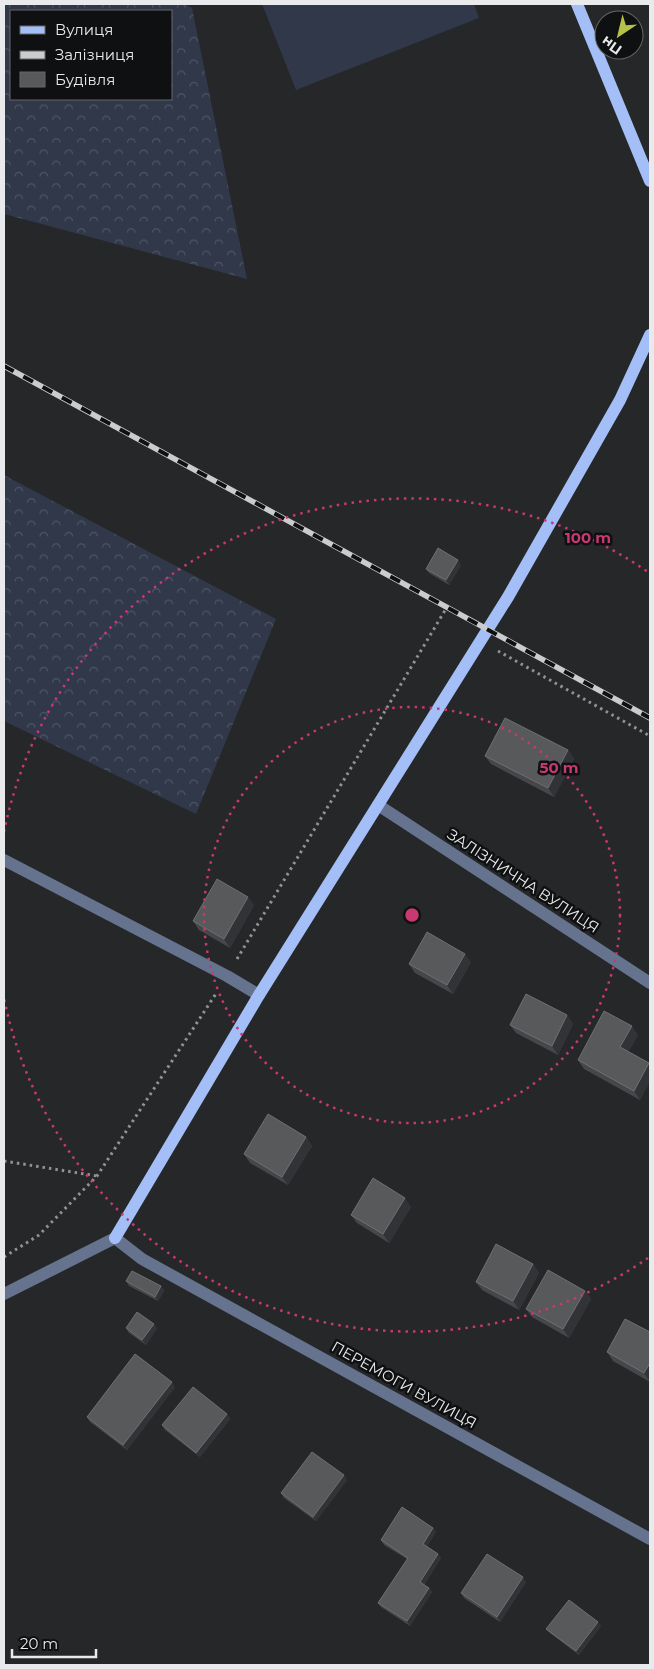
<svg xmlns="http://www.w3.org/2000/svg" width="654" height="1669" viewBox="0 0 654 1669" font-family="Montserrat,sans-serif">
<style>
.grass{fill:#30384a}
.forest{fill:url(#forest-crowns);fill-rule:evenodd}
.lines{fill:none;stroke-linecap:round;stroke-linejoin:round}
.path{stroke:#909293;stroke-width:3;stroke-dasharray:2.5 4;stroke-linecap:butt}
.minor{stroke:#65738e;stroke-width:12}
.major{stroke:#a4bff7;stroke-width:12}
.rail-casing{stroke:#cacccd;stroke-width:5.5}
.rail{stroke:#0f1011;stroke-width:4;stroke-dasharray:11;stroke-linecap:butt}
.wall{fill:#46474a}
.shaded-wall{fill:#323336}
.building{fill:#58595b;stroke:#6e7072}
.ring{fill:none;stroke:#c83871;stroke-width:2.5;stroke-dasharray:2.5 5}
.labels{text-anchor:middle;stroke-width:5;stroke-linejoin:round;paint-order:stroke}
.street-label{font-size:15px;fill:#e9eaeb;stroke:#0f1011}
.centre{fill:#c83871;stroke:#0f1011;stroke-width:2.5}
.ring-label{font-size:15px;text-anchor:middle;font-weight:bold;fill:#c83871;stroke:#0f1011;stroke-width:5;stroke-linejoin:round;paint-order:stroke}
</style>
<defs>
<pattern id="forest-crowns" width="20" height="18" patternUnits="userSpaceOnUse" patternTransform="scale(1.25)"><rect width="20" height="18" fill="#30384a"/><path d="M2 6a3 3 0 1 1 6 0M12 15a3 3 0 1 1 6 0" fill="none" stroke="#4e5564"/></pattern>
</defs>
<rect width="100%" height="100%" fill="#252729"/>
<polygon class="grass" points="262,4 474,4 479,18 296,90"/>
<g class="forest">
<path d="M4 4H185L192 8 247 279 4 214ZM11 11H171V99H11Z"/>
<polygon points="4,475 276,619 196,814 4,721"/>
</g>
<g class="lines">
<g class="path">
<polyline points="498,651 650,736"/>
<polyline points="237,959 447,607"/>
<polyline points="4,1161 97,1176"/>
<polyline points="4,1257 39,1235 97,1176 217,992"/>
</g>
<g class="minor">
<polyline points="378,805 650,983"/>
<polyline points="4,860 227,976 259,995"/>
<polyline points="4,1294 115,1238 142,1259 650,1539"/>
</g>
<g class="major">
<polyline points="577,4 650,181"/>
<polyline points="115,1238 259,995 508,597 620,400 650,335"/>
</g>
<g class="rail-casing">
<polyline id="rail" points="4,366 650,718"/>
</g>
<use href="#rail" class="rail"/>
</g>
<g class="wall">
<polygon points="461,565 449,585 429,573 426,569"/>
<polygon points="568,750 574,759 554,797 491,764 485,756"/>
<polygon points="254,905 230,948 199,930 193,921"/>
<polygon points="471,962 453,994 415,973 409,964"/>
<polygon points="567,1015 573,1024 558,1055 516,1033 510,1025"/>
<polygon points="638,1035 628,1052 649,1063 650,1065 650,1081 640,1100 584,1069 578,1060"/>
<polygon points="306,1137 312,1146 288,1185 250,1163 244,1154"/>
<polygon points="411,1207 389,1243 357,1223 351,1215"/>
<polygon points="533,1264 539,1273 519,1310 482,1290 476,1282"/>
<polygon points="126,1281 161,1286 164,1291 158,1301 129,1286"/>
<polygon points="585,1291 591,1299 569,1338 532,1317 526,1309"/>
<polygon points="126,1328 157,1328 146,1345 129,1333"/>
<polygon points="650,1332 650,1382 613,1361 607,1352"/>
<polygon points="175,1387 127,1450 90,1422 87,1417"/>
<polygon points="227,1414 230,1419 200,1457 165,1430 162,1425"/>
<polygon points="347,1480 316,1521 284,1498 281,1493"/>
<polygon points="433,1528 436,1532 427,1546 438,1554 441,1558 424,1585 429,1588 432,1592 410,1626 381,1607 378,1603 407,1559 384,1545 381,1540"/>
<polygon points="526,1582 500,1622 464,1598 461,1593"/>
<polygon points="601,1626 579,1655 550,1633 546,1629"/>
</g>
<g class="shaded-wall">
<polygon points="458,560 461,565 449,585 446,580"/>
<polygon points="568,750 574,759 554,797 548,788"/>
<polygon points="248,897 254,905 230,948 224,939"/>
<polygon points="465,954 471,962 453,994 447,985"/>
<polygon points="567,1015 573,1024 558,1055 552,1046"/>
<polygon points="632,1026 638,1035 626,1056 620,1047"/>
<polygon points="649,1063 650,1065 650,1081 640,1100 634,1091"/>
<polygon points="306,1137 312,1146 288,1185 282,1177"/>
<polygon points="405,1198 411,1207 389,1243 383,1234"/>
<polygon points="533,1264 539,1273 519,1310 513,1301"/>
<polygon points="161,1286 164,1291 158,1301 155,1297"/>
<polygon points="585,1291 591,1299 569,1338 563,1329"/>
<polygon points="154,1324 157,1328 146,1345 142,1340"/>
<polygon points="650,1363 650,1382 644,1373"/>
<polygon points="172,1382 175,1387 127,1450 123,1445"/>
<polygon points="227,1414 230,1419 200,1457 196,1453"/>
<polygon points="344,1475 347,1480 316,1521 313,1517"/>
<polygon points="433,1528 436,1532 426,1548 423,1544"/>
<polygon points="438,1554 441,1558 423,1586 420,1582"/>
<polygon points="523,1577 526,1582 500,1622 497,1617"/>
<polygon points="429,1588 432,1592 410,1626 407,1621"/>
<polygon points="598,1622 601,1626 579,1655 576,1651"/>
</g>
<g class="building">
<polygon points="438,548 458,560 446,580 426,569"/>
<polygon points="505,718 568,750 548,788 485,756"/>
<polygon points="217,879 248,897 224,939 193,921"/>
<polygon points="427,932 465,954 447,985 409,964"/>
<polygon points="526,994 567,1015 552,1046 510,1025"/>
<polygon points="604,1011 632,1026 620,1047 649,1063 634,1091 578,1060"/>
<polygon points="268,1114 306,1137 282,1177 244,1154"/>
<polygon points="373,1178 405,1198 383,1234 351,1215"/>
<polygon points="496,1244 533,1264 513,1301 476,1282"/>
<polygon points="548,1270 585,1291 563,1329 526,1309"/>
<polygon points="132,1271 161,1286 155,1297 126,1281"/>
<polygon points="137,1312 154,1324 142,1340 126,1328"/>
<polygon points="625,1319 650,1332 650,1363 644,1373 607,1352"/>
<polygon points="135,1354 172,1382 123,1445 87,1417"/>
<polygon points="193,1387 227,1414 196,1453 162,1425"/>
<polygon points="312,1452 344,1475 313,1517 281,1493"/>
<polygon points="402,1507 433,1528 423,1544 438,1554 420,1582 429,1588 407,1621 378,1603 408,1558 381,1540"/>
<polygon points="487,1554 523,1577 497,1617 461,1593"/>
<polygon points="569,1600 598,1622 576,1651 546,1629"/>
</g>
<g class="ring">
<circle cx="412" cy="915" r="208"/>
<path d="M648 1258A416 416 0 0 1 4 998M4 832A416 416 0 0 1 648 572"/>
</g>
<g class="labels">
<g class="street-label">
<text transform="translate(523 881) rotate(33)" y="5">ЗАЛІЗНИЧНА ВУЛИЦЯ</text>
<text transform="translate(404 1385) rotate(29)" y="5">ПЕРЕМОГИ ВУЛИЦЯ</text>
</g>
</g>
<circle cx="412" cy="915" r="8" class="centre"/>
<g class="ring-label">
<text x="588" y="543">100 m</text>
<text x="559" y="773">50 m</text>
</g>
<rect width="654" height="1669" fill="none" stroke="#e9eaeb" stroke-width="10"/>
<rect x="10" y="10" width="162" height="90" fill="#0f1011" stroke="#666768"/>
<rect x="20" y="26" width="25" height="8" fill="#a4bff7" stroke="#666768"/>
<text x="55" y="35" font-size="15" fill="#e9eaeb">Вулиця</text>
<rect x="20" y="51" width="25" height="8" fill="#cacccd" stroke="#666768"/>
<text x="55" y="60" font-size="15" fill="#e9eaeb">Залізниця</text>
<rect x="20" y="72" width="25" height="15" fill="#58595b" stroke="#666768"/>
<text x="55" y="85" font-size="15" fill="#e9eaeb">Будівля</text>
<g transform="translate(619 35) rotate(215)"><circle r="24" fill="#0f1011" stroke="#666768"/>
<path d="M0-4L9 19L0 12L-9 19Z" fill="#b6c148"/>
<text y="-8" font-size="14" font-weight="bold" text-anchor="middle" fill="#e9eaeb">Пн</text>
</g>
<path d="M12 1649v8h84v-8" fill="none" stroke="#e9eaeb" stroke-width="2.5"/>
<text x="20" y="1649" font-size="15" fill="#e9eaeb" stroke="#0f1011" stroke-width="4" paint-order="stroke">20 m</text>
</svg>
